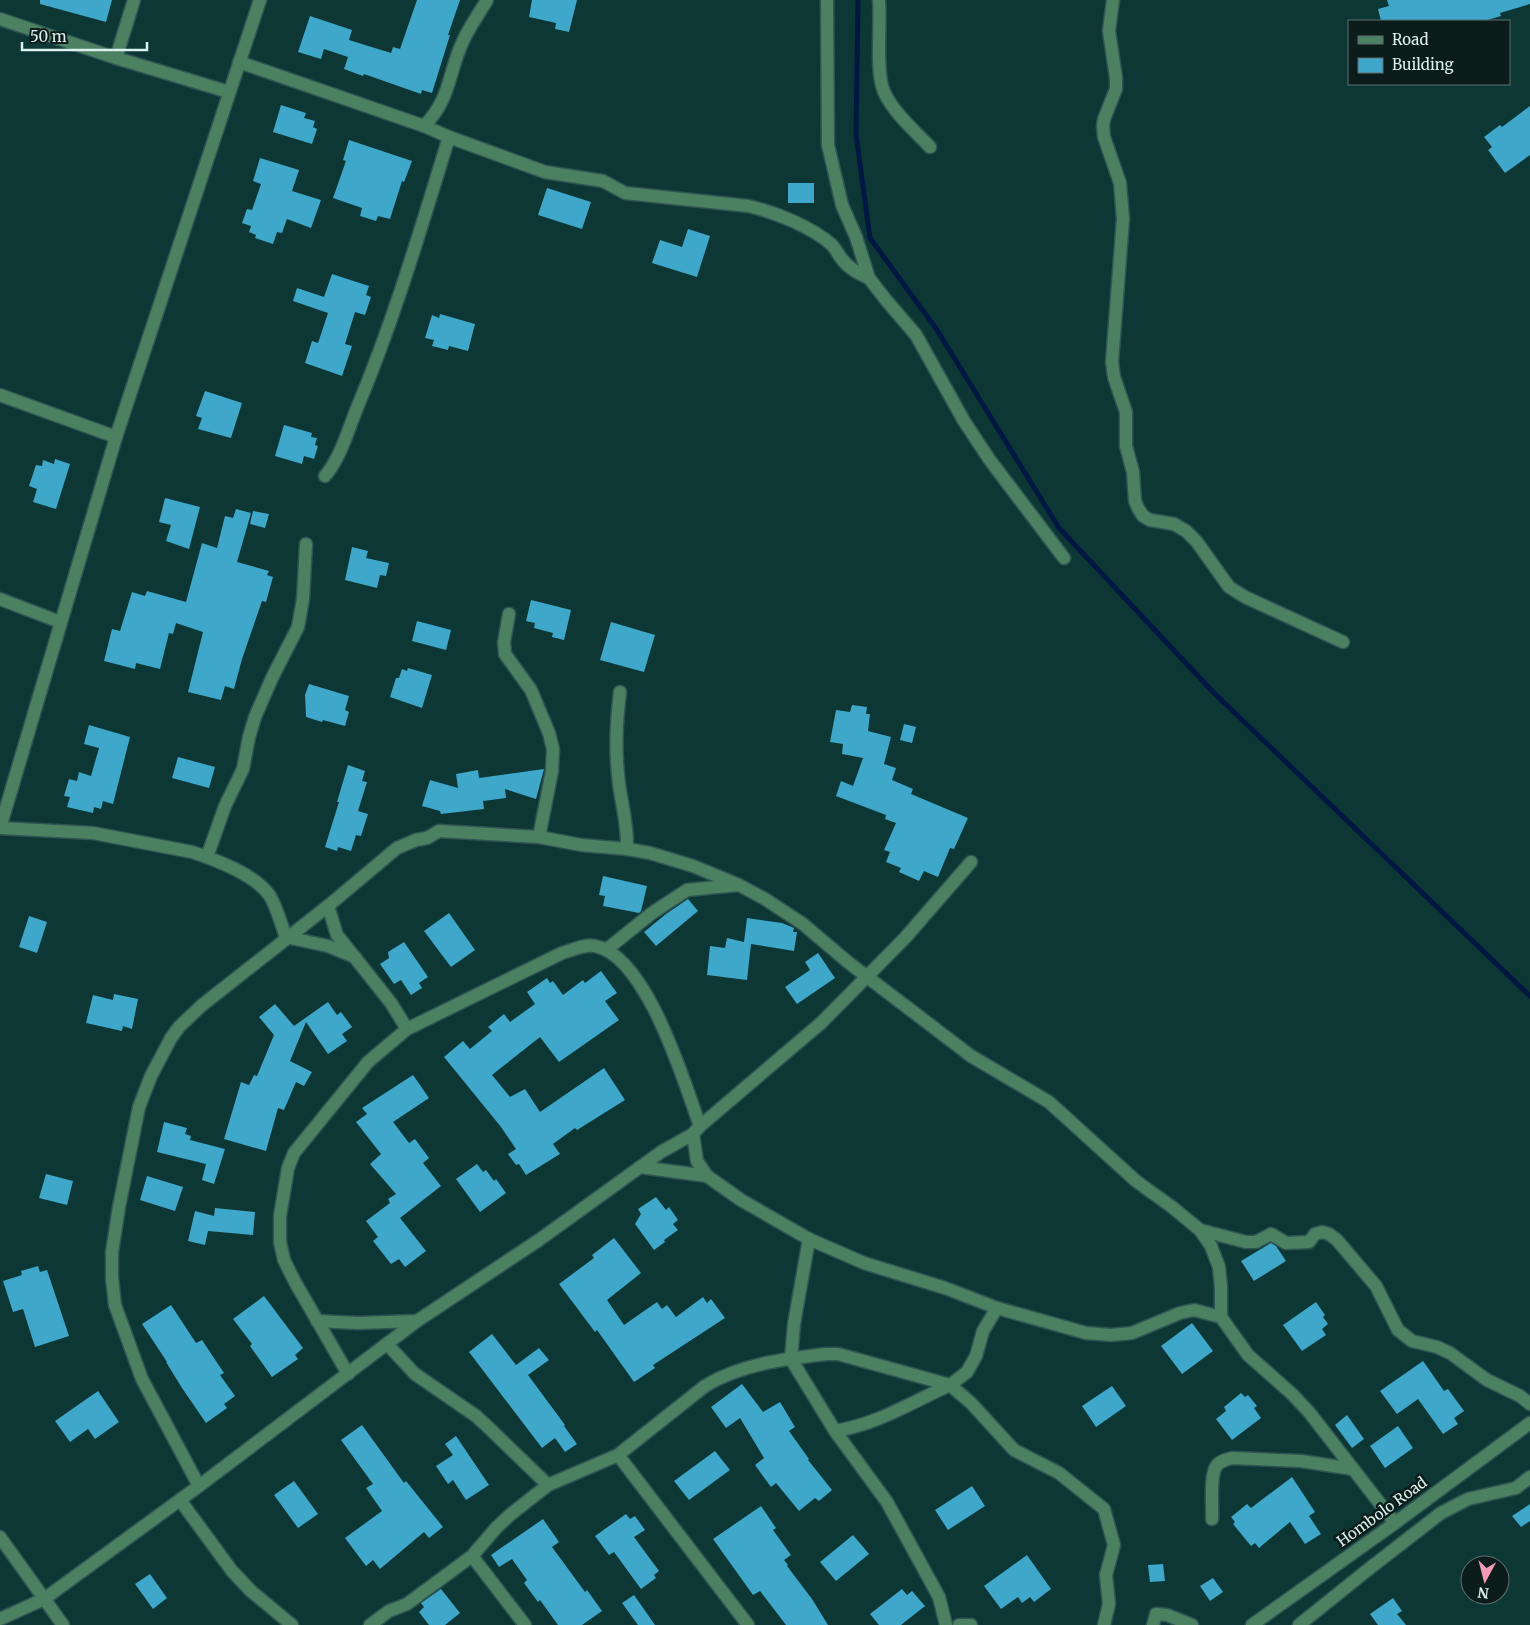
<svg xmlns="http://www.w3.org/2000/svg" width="1530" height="1625" viewBox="0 0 1530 1625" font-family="Merriweather,serif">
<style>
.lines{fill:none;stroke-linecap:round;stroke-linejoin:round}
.stream{stroke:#001841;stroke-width:5}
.building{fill:#3ea7ca}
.minor-casing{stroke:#2e5553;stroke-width:15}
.minor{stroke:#4b8060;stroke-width:12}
.labels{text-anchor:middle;stroke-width:5;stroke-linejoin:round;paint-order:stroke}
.street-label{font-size:15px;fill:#dcf1ef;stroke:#0b1c1a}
</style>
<rect width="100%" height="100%" fill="#0d3735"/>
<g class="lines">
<polyline class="stream" points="858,0 856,134 870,238 937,330 1059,528 1214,693 1530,996"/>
</g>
<g class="building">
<polygon points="40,0 112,0 106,22 40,4"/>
<polygon points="417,0 460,0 448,35 450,35 432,93 422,90 421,94 364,74 363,76 344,69 348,57 324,49 321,59 298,52 310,16 352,30 349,40 391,53 393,47 400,49"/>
<polygon points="532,0 577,0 569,32 555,29 556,23 529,17"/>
<polygon points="1387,0 1530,0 1530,4 1500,13 1501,16 1484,21 1381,21 1378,9 1389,6"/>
<polygon points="281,105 306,113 304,118 315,121 313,127 317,129 312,144 273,132"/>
<polygon points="1530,106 1530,155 1505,173 1488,150 1492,147 1484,137 1500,125 1502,127"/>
<polygon points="349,140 412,161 404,182 402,181 390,219 378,216 376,221 360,216 362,208 333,198 346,161 343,160"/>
<polygon points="260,158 299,170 292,191 321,200 311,228 287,219 282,233 277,232 273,244 255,238 256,235 249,232 251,226 242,223 247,209 252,210 261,184 253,181"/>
<rect x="788" y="183" width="26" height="20"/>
<polygon points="547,188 591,202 582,229 538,215"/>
<polygon points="688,229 710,236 697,277 652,263 660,240 682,247"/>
<polygon points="332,274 369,286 366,295 371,297 365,315 355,312 345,344 352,346 342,376 305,363 312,341 318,343 328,313 293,301 297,288 324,297"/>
<polygon points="440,314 475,324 468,351 449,346 448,350 432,346 434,340 425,338 432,315 439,318"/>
<polygon points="205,391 242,403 231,438 198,429 202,418 196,416"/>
<polygon points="284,425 312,433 311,437 317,438 315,445 318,446 314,459 304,456 302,464 275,456"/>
<polygon points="55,459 70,464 56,509 33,502 37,489 29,486 36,465 42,466 43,460 54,464"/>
<polygon points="165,498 200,507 189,549 166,541 171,525 159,522"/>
<polygon points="236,509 251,513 237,562 269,571 267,575 273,577 266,602 262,601 242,659 234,689 225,686 221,700 188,692 203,632 176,623 173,634 169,633 160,669 136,663 135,669 104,661 112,629 120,631 132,592 145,596 147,591 186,602 202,543 217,548 225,516 233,518"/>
<polygon points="253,511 269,514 265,528 250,524"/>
<polygon points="352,547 368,551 366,558 389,563 386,576 380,575 377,588 345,580"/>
<polygon points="531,600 571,610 564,640 552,637 553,633 534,628 535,623 526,621"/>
<polygon points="417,621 451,630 446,650 412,641"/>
<polygon points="611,622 655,635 644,672 600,660"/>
<polygon points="408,668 432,675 422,708 390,697 396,678 399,678 402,669 407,671"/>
<polygon points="309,684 349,696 345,710 349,712 345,726 323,720 322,722 306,717 305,695"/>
<polygon points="852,705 867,707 866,714 870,714 868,731 891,737 884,764 896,768 892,780 913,789 911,794 968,818 954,849 950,848 938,877 924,871 919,881 899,872 901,868 886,862 890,852 884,850 896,823 885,819 886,815 836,796 841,781 853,786 863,758 842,754 843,744 830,742 836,710 850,712"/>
<polygon points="904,724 916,727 912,743 900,740"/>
<polygon points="89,725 130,737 113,804 103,801 101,809 94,807 93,813 67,807 70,797 64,796 69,779 77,781 79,772 91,776 99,748 84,744"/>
<polygon points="178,757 215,767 209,788 172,778"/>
<polygon points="348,765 365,771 362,781 367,782 358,811 368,814 361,836 356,835 351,851 338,847 337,851 325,847 339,802 337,802"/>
<polygon points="544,769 536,799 505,789 506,798 483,801 484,809 441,814 440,811 422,806 430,780 458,788 456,774 478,770 479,778"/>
<polygon points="603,876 647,886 641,911 639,913 603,906 605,896 599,895"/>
<polygon points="688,899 698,911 656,946 644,932 666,914"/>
<polygon points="449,913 475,950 451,967 424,931"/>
<polygon points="29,916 47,922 37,953 19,947"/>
<polygon points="747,918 782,923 794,928 793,932 797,932 794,951 751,944 747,980 707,975 710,946 725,948 727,938 744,942"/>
<polygon points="404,942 428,977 419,983 422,988 411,995 401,980 394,984 380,964 389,958 388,952"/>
<polygon points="818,953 835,978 797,1004 785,987 810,970 805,962"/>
<polygon points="601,971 617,993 605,1001 619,1020 559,1062 540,1037 492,1075 510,1097 525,1089 540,1112 604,1068 625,1100 577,1130 575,1128 553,1144 560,1154 526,1175 519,1164 516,1165 508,1154 516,1149 501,1127 444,1057 463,1041 470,1049 492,1031 488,1027 504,1014 510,1022 535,1004 527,992 547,978 550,983 553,981 563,995 583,980 585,983"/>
<polygon points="114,994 138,999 132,1029 123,1026 122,1031 86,1023 93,995 113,1000"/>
<polygon points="328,1002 337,1015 341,1012 352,1027 342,1034 347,1041 328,1054 306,1022 290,1061 312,1072 304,1086 296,1082 284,1110 278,1108 266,1151 224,1139 241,1082 249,1085 254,1075 257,1076 274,1035 259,1017 275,1004 294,1026"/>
<polygon points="413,1075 429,1098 393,1122 409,1143 415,1139 429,1158 423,1163 441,1186 400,1218 426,1251 405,1267 399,1259 391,1264 373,1241 378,1237 366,1221 390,1203 388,1199 396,1194 370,1164 381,1154 356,1122 367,1114 362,1108"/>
<polygon points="164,1122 187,1128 185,1134 191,1136 190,1140 225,1149 214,1184 202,1180 206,1164 157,1152"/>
<polygon points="477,1164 483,1172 486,1170 494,1181 496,1179 506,1193 480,1212 456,1179"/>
<polygon points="46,1174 73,1181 67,1205 39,1198"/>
<polygon points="147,1176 183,1187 175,1211 140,1200"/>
<polygon points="656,1197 666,1210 669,1207 678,1220 673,1224 678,1230 664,1240 665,1242 654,1250 635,1224 641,1214 638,1209"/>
<polygon points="215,1208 255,1212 253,1235 208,1231 205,1245 188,1241 195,1211 214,1216"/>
<polygon points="614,1238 641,1273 607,1300 624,1325 657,1302 662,1309 667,1305 676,1317 703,1297 707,1303 711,1299 725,1318 653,1365 655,1368 634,1382 597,1330 595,1332 559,1284 594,1258 592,1255"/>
<polygon points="1271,1243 1276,1246 1286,1261 1254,1281 1241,1261"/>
<polygon points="38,1266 40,1272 47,1270 69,1336 35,1347 23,1309 13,1312 3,1281 22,1275 21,1271"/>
<polygon points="264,1296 303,1348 295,1355 298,1359 272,1377 250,1346 252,1344 233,1319"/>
<polygon points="1316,1302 1325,1315 1323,1317 1328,1324 1322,1329 1326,1335 1302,1351 1283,1325"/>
<polygon points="171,1305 196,1343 202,1340 224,1373 220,1375 235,1396 224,1404 227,1408 206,1423 182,1388 166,1362 167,1362 142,1324"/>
<polygon points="1192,1323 1213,1351 1182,1374 1161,1346"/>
<polygon points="492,1334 516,1365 539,1348 549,1360 528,1375 565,1425 564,1426 577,1444 565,1452 555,1438 542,1448 469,1352"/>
<polygon points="1423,1361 1444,1391 1448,1389 1464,1411 1454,1418 1458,1424 1443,1434 1418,1399 1397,1414 1380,1391"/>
<polygon points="742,1384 763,1412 780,1402 795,1427 789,1431 809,1459 808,1460 832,1490 819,1501 815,1498 799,1511 776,1483 771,1487 755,1465 764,1458 740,1418 726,1428 711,1407"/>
<polygon points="1112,1386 1126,1406 1096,1427 1082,1406"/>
<polygon points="98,1391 119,1422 95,1439 88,1429 70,1442 55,1421"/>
<polygon points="1241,1393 1245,1397 1248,1395 1257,1406 1254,1408 1261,1418 1232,1440 1216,1419 1226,1411 1224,1407"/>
<polygon points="1347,1415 1364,1439 1352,1448 1335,1425"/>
<polygon points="362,1425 404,1483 406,1481 443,1527 429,1538 424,1532 380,1569 373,1560 366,1566 345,1538 382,1511 366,1488 373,1484 341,1440"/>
<polygon points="1398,1426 1413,1448 1385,1468 1370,1446"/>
<polygon points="456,1436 489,1485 466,1500 453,1480 448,1484 436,1466 453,1455 445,1444"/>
<polygon points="715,1451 730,1470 689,1500 674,1481"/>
<polygon points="1292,1477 1315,1512 1309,1516 1321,1534 1305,1544 1290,1522 1259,1548 1255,1543 1251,1546 1233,1524 1235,1522 1231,1517 1247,1504 1251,1508"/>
<polygon points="294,1481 318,1514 298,1528 274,1495"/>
<polygon points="972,1486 985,1506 948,1530 935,1510"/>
<polygon points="1530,1504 1530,1521 1521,1527 1512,1516"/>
<polygon points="761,1506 776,1528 773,1530 791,1555 784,1560 788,1565 787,1566 812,1599 828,1625 786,1625 760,1591 753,1595 713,1539"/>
<polygon points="626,1514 630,1519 635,1516 645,1530 634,1537 659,1571 654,1575 656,1578 641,1589 614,1552 609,1555 595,1536"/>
<polygon points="543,1519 559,1542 552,1547 585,1592 587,1590 602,1611 582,1625 558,1625 540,1600 538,1602 524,1583 527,1580 512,1559 499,1567 491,1555"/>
<polygon points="853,1535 869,1554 836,1581 820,1562"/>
<polygon points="1027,1555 1051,1589 1034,1602 1030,1597 1022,1603 1018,1597 1001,1609 984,1586"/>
<polygon points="1163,1564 1165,1581 1150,1582 1148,1565"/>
<polygon points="150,1574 167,1598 153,1609 135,1584"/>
<polygon points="1213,1578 1223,1592 1210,1601 1200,1586"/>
<polygon points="441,1589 460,1613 445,1625 429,1625 419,1612 424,1607 421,1603"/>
<polygon points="902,1589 907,1595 912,1591 925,1606 901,1625 879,1625 870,1614"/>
<polygon points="634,1595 655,1625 638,1625 622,1603"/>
<polygon points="1393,1598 1402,1611 1397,1614 1406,1625 1378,1625 1370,1614"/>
</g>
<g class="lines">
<g class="minor-casing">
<g id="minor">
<polyline points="827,0 828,145 842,205 856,237 869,278 886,300 916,335 964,421 989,459 1064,558"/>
<path d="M879 0C881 26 876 62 882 86 888 108 915 131 930 147"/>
<polyline points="1113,0 1109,31 1116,78 1116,89 1104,119 1103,126 1104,137 1120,183 1123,219 1112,362 1114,377 1126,412 1126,446 1133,472 1135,501 1138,508 1143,516 1150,520 1174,524 1186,531 1197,542 1229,587 1245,597 1343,642"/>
<polyline points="0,19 116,58 229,92"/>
<polyline points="116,58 134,0"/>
<path d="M239 62 424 126 449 137 545 172 603 181 625 193 748 206C775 212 812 227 832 245 836 249 838 254 841 258 848 268 858 273 869 278"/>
<path d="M424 126C451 99 448 73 463 41 469 27 479 14 487 0"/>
<polyline points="0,395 116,437"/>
<path d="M325 476C341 457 348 430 357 408 394 320 421 228 449 137"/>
<polyline points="0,599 60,622"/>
<polyline points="509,614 504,642 505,654 531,690 549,733 553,749 552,771 539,837"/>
<path d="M620 692C616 725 615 751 619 784 622 806 628 826 627 849"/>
<polyline points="0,828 116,437 260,0"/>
<path d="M0 828 93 833 192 852C216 860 255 874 270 896 277 908 281 924 286 937L328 946 355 957"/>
<polyline points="207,857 225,806 243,769 249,737 255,717 272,678 298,627 303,599 306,544"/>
<polyline points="328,906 337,935 391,1003 407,1029"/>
<polyline points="606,950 652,913 687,890 738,885"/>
<polyline points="693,1134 697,1161 707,1176 741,1200 809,1239 864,1263 945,1288 997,1308 1086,1333 1111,1335 1132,1333 1180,1313 1194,1310 1221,1317 1248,1355 1292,1394 1309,1412 1395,1523"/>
<polyline points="640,1167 707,1176"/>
<polyline points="1200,1230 1246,1242 1256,1242 1271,1234 1286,1243 1309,1242 1315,1234 1322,1232 1329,1234 1337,1240 1376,1286 1398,1330 1412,1341 1437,1347 1450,1353 1487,1380 1520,1396 1530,1404"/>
<path d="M809 1239 794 1324 791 1359 835 1431C878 1424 910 1403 950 1385L971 1403 1014 1450 1059 1473 1104 1509 1114 1545 1106 1575 1109 1604 1104 1625"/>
<polyline points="317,1321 357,1323 417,1321"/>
<polyline points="387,1344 415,1374 476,1416 489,1428 548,1485"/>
<path d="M348 1374 295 1282 284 1260 280 1242V1216L288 1168 294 1153 368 1062 407 1029 562 953C573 950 584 944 595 946 647 956 684 1082 700 1126"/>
<polyline points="835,1431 887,1502 939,1597 946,1625"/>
<polyline points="618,1455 748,1625"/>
<polyline points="199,1486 142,1379 115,1305 112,1278 112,1252 119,1207 139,1107 151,1076 171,1038 179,1027 201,1006 328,906 397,848 416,840 427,838 439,831 539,837 581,845 627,849 650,853 693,866 739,885 765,899 803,924 849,963 971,1056 1049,1102 1136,1181 1172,1207 1200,1230 1211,1246 1219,1267 1221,1287 1221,1317"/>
<polyline points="180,1500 232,1571 251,1591 292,1625"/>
<path d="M1212 1519C1213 1506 1209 1475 1217 1465 1221 1461 1227 1459 1232 1458L1301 1461 1353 1469"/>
<polyline points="0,1537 63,1625"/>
<polyline points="472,1556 525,1625"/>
<polyline points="0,1619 44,1599 199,1486 417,1321 539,1240 661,1152 693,1134 700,1126 821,1023 905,938 971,862"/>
<path d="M370 1625 389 1611 407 1604 472 1556 497 1527 511 1514 548 1485 618 1455 705 1386C741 1364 785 1359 826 1354H838L950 1385 967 1372 976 1356 983 1331 997 1308"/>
<polyline points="959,1625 971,1625"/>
<polyline points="1153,1625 1156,1614 1167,1615 1192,1625"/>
<polyline points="1252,1625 1395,1523 1530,1423"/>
<polyline points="1299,1625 1370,1568 1441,1513 1468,1499 1516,1488 1530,1477"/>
</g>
</g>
<use href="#minor" class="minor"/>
</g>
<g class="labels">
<g class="street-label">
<text transform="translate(1382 1512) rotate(-36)" y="5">Hombolo Road</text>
</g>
</g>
<rect x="1348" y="20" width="162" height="65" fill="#0b1c1a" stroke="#5f716f"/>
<rect x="1358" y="36" width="25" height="8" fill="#4b8060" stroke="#5f716f"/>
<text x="1392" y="45" font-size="15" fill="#dcf1ef">Road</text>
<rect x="1358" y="58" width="25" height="15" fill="#3ea7ca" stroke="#5f716f"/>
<text x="1392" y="70" font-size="15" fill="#dcf1ef">Building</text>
<g transform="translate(1485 1580) rotate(187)"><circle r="24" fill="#0b1c1a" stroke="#5f716f"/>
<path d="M0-4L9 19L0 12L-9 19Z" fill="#f09ab6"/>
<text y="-8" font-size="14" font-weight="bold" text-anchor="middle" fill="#dcf1ef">N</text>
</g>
<path d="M22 42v8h125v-8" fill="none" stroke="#dcf1ef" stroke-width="2.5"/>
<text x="30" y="42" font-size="15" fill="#dcf1ef" stroke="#0b1c1a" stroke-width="4" paint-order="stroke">50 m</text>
</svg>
